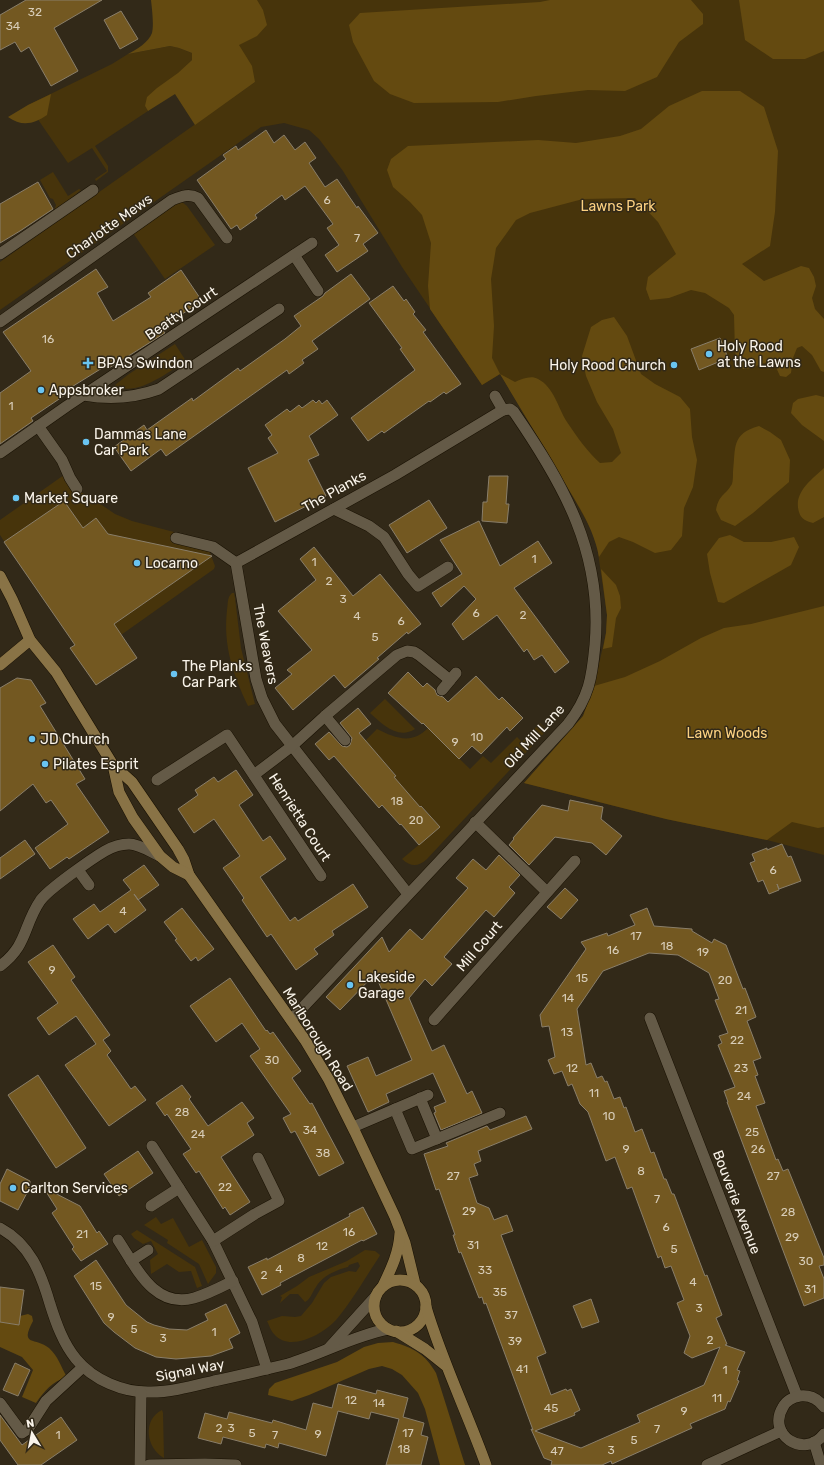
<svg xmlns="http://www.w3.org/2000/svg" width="824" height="1465" viewBox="0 0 824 1465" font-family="Rubik,sans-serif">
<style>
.green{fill:#47340b}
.forest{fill:#644a10}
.building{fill:#735821;stroke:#897e6a}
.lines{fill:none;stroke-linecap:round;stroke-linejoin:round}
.minor-casing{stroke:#191103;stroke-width:12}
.secondary-casing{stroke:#191103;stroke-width:12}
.minor{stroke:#645a47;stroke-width:11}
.secondary{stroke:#897346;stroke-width:11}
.poi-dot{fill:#69c4f1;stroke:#322918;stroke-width:1.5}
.labels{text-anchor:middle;stroke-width:3;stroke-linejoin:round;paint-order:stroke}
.number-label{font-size:12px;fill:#d8cdb8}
.park-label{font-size:14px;fill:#fcd181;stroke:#322918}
.street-label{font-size:14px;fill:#faf4ea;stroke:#322918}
.poi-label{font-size:14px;fill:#faf4ea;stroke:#322918;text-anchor:start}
</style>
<rect width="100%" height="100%" fill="#322918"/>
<g class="green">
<polygon points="209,0 824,0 824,855 767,840 666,819 524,783 583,716 594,686 606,633 607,615 597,546 591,529 554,463 500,374 482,385 402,267 343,171 319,139 309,130 284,123 261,127 0,310 0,262 255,82"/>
<polygon points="170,46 179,48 192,53 192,60 145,106 148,111 95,146 108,166 108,172 96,181 95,179 107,171 92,148 68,163 28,105 112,64 128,54"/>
<polygon points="53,172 68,196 79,189 81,190 56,211 55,208 56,205 53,199 50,198 40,180"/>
<polygon points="182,202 187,206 215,245 165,279 133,233 178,203"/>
<path d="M175 344 186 361C170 371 134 399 115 385L129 374Z"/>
<polygon points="64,475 80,492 87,495 115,514 132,521 174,532 172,541 209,550 215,566 214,569 121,635 19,564 0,535 0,520"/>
<path d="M232 593H234L235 598 241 648 255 704 248 706C233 674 223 646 227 610 228 604 227 597 232 593Z"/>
<path d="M385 699 415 729C398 740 382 724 370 713Z"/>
<path d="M540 723 547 730 427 859C418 867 411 867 402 859L440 827 422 806 420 807 389 781 396 775 365 741 377 729C395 738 412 745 428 728L470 769 483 756 491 763 517 737 522 742Z"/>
<polygon points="156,1217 161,1224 173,1218 189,1247 202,1240 216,1267 216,1273 208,1284 199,1264 167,1243 168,1240 144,1225"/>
<polygon points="137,1230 195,1267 202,1286 197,1288 191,1271 179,1272 167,1264 151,1274 150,1260 158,1254 151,1241 143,1244 134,1238 131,1234"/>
<path d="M365 1250 375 1251 380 1255 379 1257C365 1278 352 1301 336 1320 323 1334 290 1353 274 1334 271 1331 269 1325 267 1321L282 1316 295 1317 301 1316 312 1303 324 1283 331 1277 349 1271 356 1272 360 1266 358 1262 349 1265 348 1267C336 1270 322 1276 316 1287 312 1292 311 1299 305 1302L298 1294H290L280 1303 282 1297 280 1296 297 1286 309 1277 347 1261Z"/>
<path d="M162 1410 163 1413 164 1458C146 1448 142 1420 162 1410Z"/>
</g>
<g class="forest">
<path d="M151 0H257L263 10 267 25 257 36 239 45 252 66 255 82 195 125 175 94 148 111 145 106 147 97 157 88 178 73 192 60V53L179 48 170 46 128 54C136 50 149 42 152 33 154 24 152 9 151 0Z"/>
<polygon points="550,0 691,0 703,14 703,24 679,42 657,77 625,91 588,90 536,96 498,102 414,103 390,94 374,81 353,42 349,25 360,13 540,2"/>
<polygon points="739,0 824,0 824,51 805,59 773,59 745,40"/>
<path d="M702 91H740L764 107 778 151 775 212 770 246 742 264 764 281 801 266 809 268 814 277 816 286 812 298 815 309 824 319V372L821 371 812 355 802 346 797 348 793 358 791 373 786 377 780 376 773 361C762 362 751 370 743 369L737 360 735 352 734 315 729 308 705 293 691 290 669 298 650 300 646 289 648 277 676 254 658 222 635 198 583 199 530 213 516 220 496 248 491 279 494 326 492 358 500 374 515 382C522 379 531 375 538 379 554 387 558 408 567 422 577 437 587 451 600 463L612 462 621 453 613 429 597 402 586 376 582 356 591 327 602 320 614 317 627 336 641 374 655 384 680 397 690 409 692 437 697 460 693 487 684 508 682 536 671 550 655 553 633 542 619 537 609 542 599 557C594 530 580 508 566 485 545 448 522 411 500 374L482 385 430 309 428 286 431 243 422 215 410 202 393 187 387 170 391 159 408 146 538 140 576 143 620 136 641 129 669 106Z"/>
<path d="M51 94 47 115C34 124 22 127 8 117L28 105Z"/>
<polygon points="816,395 824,397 824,441 802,425 791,413 793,403 798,399"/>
<path d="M759 426 770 432 781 440 790 460 789 482 753 513 735 526 721 520 716 510C719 494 725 496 732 484 733 481 733 475 733 472 736 447 731 434 759 426Z"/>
<path d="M824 468V517L813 523C806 521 801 519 799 512 793 493 811 480 824 468Z"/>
<polygon points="730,535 744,542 771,542 794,537 799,547 791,565 724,603 718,602 710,573 707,554 719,538"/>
<polygon points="601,569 616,585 620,596 621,608 616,618 612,647 603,649 606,633 607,615"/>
<polygon points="824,606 824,827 818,828 792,822 767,840 666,819 524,783 583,716 594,686 625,677 660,661 701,638 724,628 751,624"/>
<path d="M28 1314 32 1316 33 1321C19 1347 36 1337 49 1348 58 1356 61 1367 67 1377 52 1382 45 1390 36 1403L22 1397 33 1370 22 1357 0 1347V1322L19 1325 20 1316Z"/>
<path d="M393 1342C414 1348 425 1354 436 1373L465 1465H440L425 1409 418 1393 402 1375 392 1369 382 1366 369 1369 309 1395 292 1401 268 1395 269 1389 275 1383 337 1362 364 1347 378 1343Z"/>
</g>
<g class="building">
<polygon points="26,0 102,0 54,28 78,71 51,86 29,47 21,52 15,42 0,50 0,15"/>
<polygon points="121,11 138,39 120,49 104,20"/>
<polygon points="266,130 274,143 284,135 295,150 305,142 316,158 309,163 325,187 337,179 357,208 358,206 378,233 363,244 368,251 337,272 325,255 339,245 327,228 333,224 305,186 285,200 282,195 255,215 257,218 240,230 237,225 231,229 197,180 226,159 223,155 236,146 238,150"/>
<polygon points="38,182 53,209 20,231 0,243 0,204"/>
<polygon points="96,269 108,287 97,293 113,321 151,297 148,293 181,270 202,301 161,328 165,333 130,355 109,368 107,365 70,388 71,391 31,418 33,421 0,444 0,393 31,371 3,332"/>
<polygon points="351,274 370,299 312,341 318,349 302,360 304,363 289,374 287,370 166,456 161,449 131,471 114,447 144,425 147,430 192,398 193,401 238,368 240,371 285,339 301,326 294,316 323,296 325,293"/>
<polygon points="393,286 404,301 406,299 415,312 413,314 426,330 423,332 461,384 446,394 444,392 430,402 429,401 384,433 382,431 368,441 351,418 415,370 400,349 402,348 369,303"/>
<polygon points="720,338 728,358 699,370 691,349"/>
<polygon points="313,400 316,403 319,400 322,404 327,400 338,415 309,436 319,455 308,460 326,496 275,522 248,468 278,453 268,438 272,435 265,425 287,409 290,412 299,405 302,408"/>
<polygon points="489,476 508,476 506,504 509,504 507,523 482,521 483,502 487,502"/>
<polygon points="429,500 447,528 407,553 389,525"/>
<polygon points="64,501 83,528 96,518 108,534 212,556 114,624 137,658 96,685 70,648 75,645 4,542"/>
<polygon points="479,521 500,566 538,541 552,563 514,588 569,662 555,673 542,655 534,660 527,649 524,652 497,615 463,640 452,624 476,599 464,586 441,607 432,593 462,574 440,540"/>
<polygon points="314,547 353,596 380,574 421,624 408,634 407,632 377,658 379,659 345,688 334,675 293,710 275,688 292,674 287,670 312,650 278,611 316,580 300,559"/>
<polygon points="408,672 423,687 427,683 435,690 437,695 443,697 448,702 476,676 499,700 502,697 523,718 510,731 507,727 481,754 472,746 459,759 423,723 422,724 388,693"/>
<polygon points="17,678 31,680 46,703 40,706 85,779 76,784 109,832 69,859 67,857 50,869 35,848 68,824 51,800 46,803 33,784 0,811 0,688"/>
<polygon points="358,708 371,724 359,733 396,776 394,777 420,807 421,806 440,827 419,845 401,824 400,825 382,805 379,808 334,756 329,760 315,744 329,732 342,746 347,747 350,745 352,738 340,723"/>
<polygon points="236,770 253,795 239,805 263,841 270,836 286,859 260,877 290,921 295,917 298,921 353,884 368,907 332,931 334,935 314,949 318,954 296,970 271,934 267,937 242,900 244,898 223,868 240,856 214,819 194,833 178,809 198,795 195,790 214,777 218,782"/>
<polygon points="570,800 603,807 601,819 622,836 606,855 592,843 555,837 529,865 509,845 514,839 513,838 542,805 568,811"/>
<polygon points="25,840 35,854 0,879 0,858"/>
<polygon points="782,844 788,857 791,856 801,881 779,889 777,884 779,890 769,894 763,880 758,882 750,863 755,861 752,854 767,848 767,850"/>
<polygon points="499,855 520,875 509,887 515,893 494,917 486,910 444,957 452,964 432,986 425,979 409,998 432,1051 444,1045 467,1094 472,1091 482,1113 441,1130 434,1113 436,1112 434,1107 446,1102 433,1073 386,1094 389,1102 368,1112 347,1066 368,1057 376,1076 412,1060 375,974 340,1010 326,997 382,937 389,952 410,929 422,940 468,888 456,878 473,859 486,870"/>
<polygon points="144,865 159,885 138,900 134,894 146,910 115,933 108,924 88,939 73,919 94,904 100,912 131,890 123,880"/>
<polygon points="565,888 578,900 561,919 547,907"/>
<polygon points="182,908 214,949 198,961 196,957 191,961 175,940 177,939 164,922"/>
<polygon points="647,908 654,926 692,929 692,931 712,943 714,939 726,945 743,989 745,988 756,1017 747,1021 761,1058 753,1061 758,1075 755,1076 765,1103 756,1106 776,1160 778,1159 783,1171 788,1169 824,1258 824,1265 819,1266 824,1279 824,1298 804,1306 727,1102 728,1102 724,1091 735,1087 718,1045 722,1043 719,1036 728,1033 715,1000 719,999 709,973 678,955 649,953 603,971 577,1009 586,1065 591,1063 597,1078 602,1076 605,1082 607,1081 614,1099 620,1097 624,1108 626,1107 635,1132 642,1129 651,1153 654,1152 664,1179 666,1179 672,1194 674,1194 705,1276 707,1275 722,1315 716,1318 727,1344 725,1345 745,1352 737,1370 740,1371 737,1380 739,1381 730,1402 728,1401 725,1409 690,1424 692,1428 612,1464 611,1461 602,1465 551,1465 552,1461 544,1458 531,1429 533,1430 486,1303 484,1304 482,1297 479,1298 461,1252 459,1253 453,1235 455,1235 439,1189 436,1190 424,1154 448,1146 446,1143 487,1126 490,1130 526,1116 532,1129 478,1151 481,1161 474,1164 478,1175 469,1178 477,1203 489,1208 494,1220 507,1215 513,1231 501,1235 546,1353 537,1357 551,1395 566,1389 567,1391 571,1389 580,1410 574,1413 575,1415 535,1431 581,1448 640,1422 637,1415 704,1385 720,1347 692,1358 684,1353 690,1336 677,1303 684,1300 671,1266 665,1268 661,1256 658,1258 632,1187 627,1189 615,1157 606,1161 588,1112 580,1104 572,1084 568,1086 562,1071 554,1074 548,1060 555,1057 549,1026 542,1027 540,1015 586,949 581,942 607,933 608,936 635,925 630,915"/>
<polygon points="53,945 75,977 71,980 110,1035 103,1040 111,1051 107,1055 131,1089 135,1086 146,1100 109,1126 65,1065 96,1044 76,1016 49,1035 37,1018 58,1003 28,962"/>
<polygon points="230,978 266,1031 267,1030 270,1034 273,1032 301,1071 292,1078 310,1104 312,1103 344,1163 319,1176 295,1131 291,1133 283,1118 291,1114 250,1056 260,1049 242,1023 216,1042 190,1006"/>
<polygon points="38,1075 86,1148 56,1168 8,1095"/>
<polygon points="182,1085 191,1097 189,1099 208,1126 242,1102 254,1118 247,1123 254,1135 221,1157 250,1202 230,1215 225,1207 223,1209 199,1171 196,1173 183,1154 191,1149 167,1114 165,1116 156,1103"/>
<polygon points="138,1151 153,1173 119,1196 104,1174"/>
<polygon points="7,1169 30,1181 30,1187 18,1210 0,1201 0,1184"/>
<polygon points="43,1187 80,1206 97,1233 99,1231 108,1244 81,1261 72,1249 74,1247 52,1213 57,1209"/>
<polygon points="363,1207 377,1234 363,1241 362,1240 280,1283 281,1285 262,1295 248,1267 267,1258 267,1260 350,1216 349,1214"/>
<polygon points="96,1260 126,1305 147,1322 154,1325 169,1329 187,1330 208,1320 205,1314 226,1304 240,1333 229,1339 233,1348 211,1356 176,1359 156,1357 135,1348 114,1332 104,1323 74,1276"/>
<polygon points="0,1287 24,1290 19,1325 0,1322"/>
<polygon points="591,1299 599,1322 582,1328 573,1306"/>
<polygon points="15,1363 30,1370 18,1396 3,1390"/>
<polygon points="338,1384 376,1394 377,1390 408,1398 403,1417 424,1423 421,1435 428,1437 421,1465 386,1465 399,1419 371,1412 369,1419 338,1411 326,1456 279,1443 278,1448 266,1444 265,1448 223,1437 221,1444 198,1438 205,1413 227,1419 229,1412 272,1423 273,1420 306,1430 313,1403 332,1408"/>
<polygon points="0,1415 22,1445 61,1417 77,1440 41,1465 18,1465 0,1440"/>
</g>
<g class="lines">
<g class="minor-casing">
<g id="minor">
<polyline points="0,254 93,190"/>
<polyline points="294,255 318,291"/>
<path d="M0 322 172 200C182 196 189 193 198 198L227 238"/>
<path d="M84 395C111 400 134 398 159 389L279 309"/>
<polyline points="38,426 62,460 70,478 77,489"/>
<polyline points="0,453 67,406 312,243"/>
<polyline points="334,509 369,526 384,537 408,574 418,586 448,567"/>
<polyline points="176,538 213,547 236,563 395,475 503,410"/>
<polyline points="236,563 256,679 262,698 275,724 408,894"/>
<polyline points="442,690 456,673"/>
<polyline points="325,716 345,740"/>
<polyline points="254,775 292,746 325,716 397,655 407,651 414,652 419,655 450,680"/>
<polyline points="157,780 227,735 321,876"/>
<polyline points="475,822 547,892"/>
<polyline points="78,870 89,885"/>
<path d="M0 966C28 945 23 926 40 901 47 890 93 858 105 851 112 847 121 844 129 844 139 844 151 852 160 856"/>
<polyline points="650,1018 797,1396"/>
<path d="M291 1020 568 724C589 697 592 678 595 645 603 553 564 485 514 412L510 409 503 410 495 396"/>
<polyline points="434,1020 575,861"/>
<polyline points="420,1098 437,1139"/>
<polyline points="395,1109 412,1149 500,1113"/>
<polyline points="353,1127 428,1095"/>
<polyline points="152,1146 213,1241 252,1322 267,1369"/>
<polyline points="151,1206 179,1188"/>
<path d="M0 1228C30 1244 41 1273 50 1304 56 1323 63 1343 76 1359 93 1380 124 1393 151 1392 172 1392 193 1386 214 1381 238 1376 263 1370 288 1364 321 1354 353 1336 388 1329"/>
<path d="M118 1240C136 1267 154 1309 194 1298 208 1294 221 1287 233 1281"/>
<polyline points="213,1241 255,1214 279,1201 258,1158"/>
<polyline points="131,1261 148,1250"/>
<polyline points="329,1348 376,1296"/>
<polyline points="0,1403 22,1433 28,1429 46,1401 83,1367"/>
<path d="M824 1407C818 1399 810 1395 800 1396 793 1397 786 1401 783 1407 766 1434 804 1460 824 1434"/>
<polyline points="814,1442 821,1465"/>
<polyline points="140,1465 141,1392"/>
<polyline points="149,1465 205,1464 236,1465"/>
<polyline points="707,1465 781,1431"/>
</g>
</g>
<g class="secondary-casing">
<g id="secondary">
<polyline points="0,576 12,599 30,640 56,672 113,765 132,782 178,849 184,860 189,875 305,1040 329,1080 355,1132 395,1217 405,1243 415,1284"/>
<polyline points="0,665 30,640"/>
<polyline points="113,765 119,792 133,818 160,856 173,867 189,875"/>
<circle cx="400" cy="1306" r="26"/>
<path d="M383 1286C391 1269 399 1253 400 1233"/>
<path d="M426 1307C442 1361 467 1412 486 1465"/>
<polyline points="396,1331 425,1349 445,1365"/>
</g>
</g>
<use href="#minor" class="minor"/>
<use href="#secondary" class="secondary"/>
</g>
<g class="poi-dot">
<circle cx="709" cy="354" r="4"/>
<path d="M86 357h4v4h4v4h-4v4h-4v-4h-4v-4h4z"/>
<circle cx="674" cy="365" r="4"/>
<circle cx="41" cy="390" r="4"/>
<circle cx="86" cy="442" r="4"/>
<circle cx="16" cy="498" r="4"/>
<circle cx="137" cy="563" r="4"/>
<circle cx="174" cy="674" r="4"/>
<circle cx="32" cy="739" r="4"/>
<circle cx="45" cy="764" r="4"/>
<circle cx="350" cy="985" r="4"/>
<circle cx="13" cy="1188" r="4"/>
</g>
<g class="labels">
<g class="number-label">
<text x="35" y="16">32</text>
<text x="13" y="30">34</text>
<text x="327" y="204">6</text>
<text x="357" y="242">7</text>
<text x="48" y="343">16</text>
<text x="11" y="410">1</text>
<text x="534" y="563">1</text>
<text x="314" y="566">1</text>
<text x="329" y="585">2</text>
<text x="343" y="603">3</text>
<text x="476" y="617">6</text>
<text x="523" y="619">2</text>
<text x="357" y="620">4</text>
<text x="401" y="625">6</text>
<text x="375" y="641">5</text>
<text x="477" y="741">10</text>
<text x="455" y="746">9</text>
<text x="397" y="805">18</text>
<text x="416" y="824">20</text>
<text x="773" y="874">6</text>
<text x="123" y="915">4</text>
<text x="636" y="940">17</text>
<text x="667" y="950">18</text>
<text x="613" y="954">16</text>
<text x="703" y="956">19</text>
<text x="52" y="974">9</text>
<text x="582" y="982">15</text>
<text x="725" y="984">20</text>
<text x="568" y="1002">14</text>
<text x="741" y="1014">21</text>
<text x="567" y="1036">13</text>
<text x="737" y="1044">22</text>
<text x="272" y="1064">30</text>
<text x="572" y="1072">12</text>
<text x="741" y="1072">23</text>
<text x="594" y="1097">11</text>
<text x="744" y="1100">24</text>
<text x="182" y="1116">28</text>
<text x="609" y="1120">10</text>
<text x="310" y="1134">34</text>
<text x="752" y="1136">25</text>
<text x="198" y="1138">24</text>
<text x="626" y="1153">9</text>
<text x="758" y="1153">26</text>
<text x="323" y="1157">38</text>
<text x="641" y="1175">8</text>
<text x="453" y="1180">27</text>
<text x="773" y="1180">27</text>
<text x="225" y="1191">22</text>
<text x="657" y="1203">7</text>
<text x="469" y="1215">29</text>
<text x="788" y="1216">28</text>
<text x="666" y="1231">6</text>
<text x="349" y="1236">16</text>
<text x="82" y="1238">21</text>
<text x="792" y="1241">29</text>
<text x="473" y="1249">31</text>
<text x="322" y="1250">12</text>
<text x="674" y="1253">5</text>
<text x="301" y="1262">8</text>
<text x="806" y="1265">30</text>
<text x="279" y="1273">4</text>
<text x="485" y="1274">33</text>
<text x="264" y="1279">2</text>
<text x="693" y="1286">4</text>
<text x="96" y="1290">15</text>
<text x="810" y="1293">31</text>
<text x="500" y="1296">35</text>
<text x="699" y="1312">3</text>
<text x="511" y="1319">37</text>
<text x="111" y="1321">9</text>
<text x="134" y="1333">5</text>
<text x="214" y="1336">1</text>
<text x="163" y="1342">3</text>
<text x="710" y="1344">2</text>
<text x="515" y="1345">39</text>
<text x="522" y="1373">41</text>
<text x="725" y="1374">1</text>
<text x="717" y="1402">11</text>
<text x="351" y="1404">12</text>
<text x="379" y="1407">14</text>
<text x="551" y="1412">45</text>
<text x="684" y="1415">9</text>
<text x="219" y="1432">2</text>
<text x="231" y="1432">3</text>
<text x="657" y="1433">7</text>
<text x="252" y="1437">5</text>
<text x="408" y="1437">17</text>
<text x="318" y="1438">9</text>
<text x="58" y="1439">1</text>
<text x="275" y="1439">7</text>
<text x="634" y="1444">5</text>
<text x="404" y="1453">18</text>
<text x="611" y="1454">3</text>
<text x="557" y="1455">47</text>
</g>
<g class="park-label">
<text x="618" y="211">Lawns Park</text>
<text x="727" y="738">Lawn Woods</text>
</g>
<g class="street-label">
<text transform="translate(109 226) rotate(-35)" y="5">Charlotte Mews</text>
<text transform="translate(181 313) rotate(-34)" y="5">Beatty Court</text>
<text transform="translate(334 491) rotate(-29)" y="5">The Planks</text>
<text transform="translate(266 644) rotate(79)" y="5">The Weavers</text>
<text transform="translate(534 736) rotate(-47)" y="5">Old Mill Lane</text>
<text transform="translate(300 817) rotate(57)" y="5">Henrietta Court</text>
<text transform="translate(479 946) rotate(-49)" y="5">Mill Court</text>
<text transform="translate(318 1039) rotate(58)" y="5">Marlborough Road</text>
<text transform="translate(737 1202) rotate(69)" y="5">Bouverie Avenue</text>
<text transform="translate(190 1370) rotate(-11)" y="5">Signal Way</text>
</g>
<g class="poi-label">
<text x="717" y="351">Holy Rood<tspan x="717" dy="16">at the Lawns</tspan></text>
<text x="97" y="368">BPAS Swindon</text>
<text x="666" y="370" text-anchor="end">Holy Rood Church</text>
<text x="49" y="395">Appsbroker</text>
<text x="94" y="439">Dammas Lane<tspan x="94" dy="16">Car Park</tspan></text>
<text x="24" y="503">Market Square</text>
<text x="145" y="568">Locarno</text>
<text x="182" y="671">The Planks<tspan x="182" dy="16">Car Park</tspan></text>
<text x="40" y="744">JD Church</text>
<text x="53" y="769">Pilates Esprit</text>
<text x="358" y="982">Lakeside<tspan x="358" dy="16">Garage</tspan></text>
<text x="21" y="1193">Carlton Services</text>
</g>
</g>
<g transform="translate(32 1433) rotate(350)" stroke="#322918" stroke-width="3" paint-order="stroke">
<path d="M0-3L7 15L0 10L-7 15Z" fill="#faf4ea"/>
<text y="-6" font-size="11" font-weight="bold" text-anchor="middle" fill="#faf4ea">N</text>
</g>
</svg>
